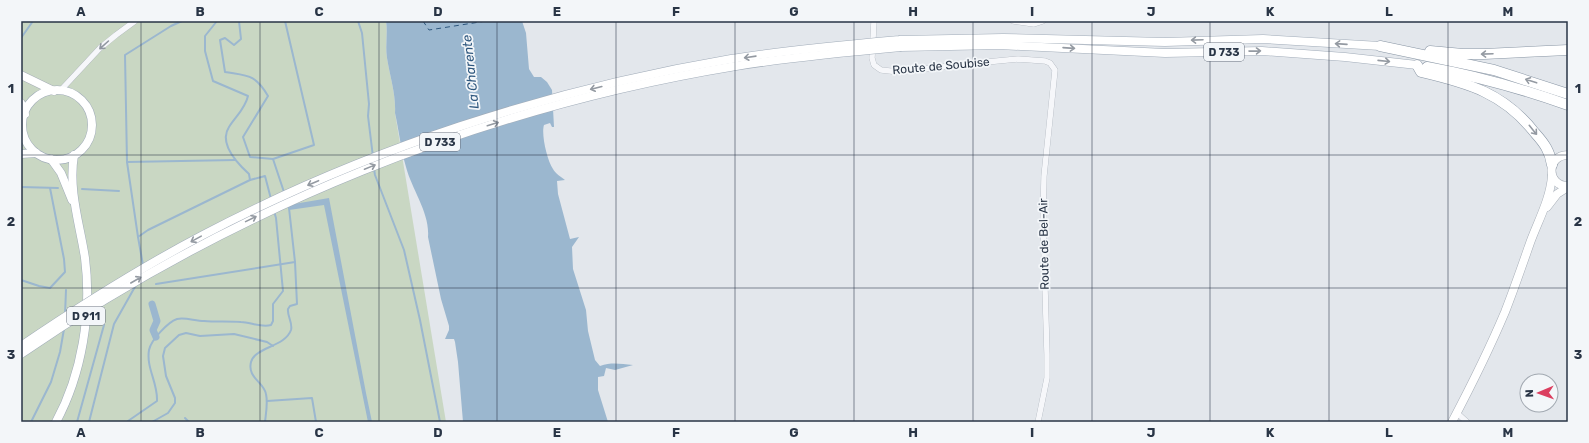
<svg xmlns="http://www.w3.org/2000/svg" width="1589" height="443" viewBox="0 0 1589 443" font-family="Rubik,sans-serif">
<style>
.green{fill:#c9d7c3}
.water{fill:#9bb7cf}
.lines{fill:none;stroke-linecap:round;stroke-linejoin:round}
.stream{stroke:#9bb7cf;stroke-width:2}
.canal{stroke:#9bb7cf;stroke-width:7}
.ferry{stroke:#2e577e;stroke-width:1;stroke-dasharray:5 4;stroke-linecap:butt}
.street-casing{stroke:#a7aeb7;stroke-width:6}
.secondary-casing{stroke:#a7aeb7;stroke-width:9}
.primary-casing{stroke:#a1acb9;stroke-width:9}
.highway-casing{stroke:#8895a4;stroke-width:11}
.street{stroke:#f6f7fa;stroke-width:5.5}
.secondary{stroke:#fff;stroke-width:8}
.primary{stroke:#fff;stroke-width:8}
.highway{stroke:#fff;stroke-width:10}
.primary-bridge-casing{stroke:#a1acb9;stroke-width:9;stroke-linecap:butt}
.primary-bridge{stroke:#fff;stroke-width:8}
.oneway{stroke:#949aa2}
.oneway2{stroke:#9096a0}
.grid{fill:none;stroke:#293546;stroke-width:1;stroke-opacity:0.55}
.labels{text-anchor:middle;stroke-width:3.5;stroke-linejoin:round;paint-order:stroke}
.shield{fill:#f3f6f9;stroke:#666f7c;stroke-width:1}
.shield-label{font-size:11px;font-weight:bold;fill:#293546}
.street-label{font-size:12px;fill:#293546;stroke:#f3f6f9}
.water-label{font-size:13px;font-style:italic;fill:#2e577e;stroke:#f3f6f9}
.neatline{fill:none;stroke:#293546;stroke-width:1.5}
.grid-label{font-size:13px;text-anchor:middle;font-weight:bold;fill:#293546}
</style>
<rect width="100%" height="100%" fill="#e3e7ec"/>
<path class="green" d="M21 21H386C388 33 385 46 387 58 390 77 396 94 395 113L446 422H21Z"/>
<g class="water">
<path d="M386 21H522L526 33 529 69 534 77H541L547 82 552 90 554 127H552L550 123 544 125C541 134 547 160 553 169 555 173 561 177 565 180L557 181 558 194 570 239 579 237 572 247 573 269 586 310 588 331 595 360 600 366C612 362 620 364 633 365L615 370 606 368 604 376 598 377V390L608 422H463L458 362 455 342 454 339H445L449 330V326L441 299 428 237C430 213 412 190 406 167 401 150 399 131 395 113 396 94 390 77 387 58 385 46 388 33 386 21Z"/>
<polygon points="329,198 366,393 372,422 368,422 324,205 289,210 288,205"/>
</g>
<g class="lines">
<g class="stream">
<path d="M182 21 171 26 125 55 127 162 138 237 148 230 250 180 249 174C238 164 218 144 229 127 236 116 245 109 248 96L213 81 205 51V36L217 21"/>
<path d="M239 21 241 39 234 45 225 38 220 40 225 72C248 76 255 74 268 96L243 137 250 157 273 159 314 145 285 21"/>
<polyline points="358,21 362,33 369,104 368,116 373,157"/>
<polyline points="21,38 33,21"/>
<polyline points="273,159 284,192"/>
<polyline points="127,162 235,160"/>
<polyline points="374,169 375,175 404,250 420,320 440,422"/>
<polyline points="250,180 265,176 271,199"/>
<polyline points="21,187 58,188"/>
<polyline points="82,189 119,191"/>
<polyline points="138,237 143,265"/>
<polyline points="21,280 39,286 50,288 65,272 64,259 50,188"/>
<polyline points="156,284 295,262 289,208"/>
<polyline points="65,315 66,290"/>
<polyline points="267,401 312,398 316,422"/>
<polyline points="185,418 189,422"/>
<path d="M128 421 157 401C158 383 146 368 149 350 151 340 168 322 177 319 185 317 195 321 204 321 216 322 229 321 241 322 250 322 261 328 271 325L273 321V304L283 291 276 218 274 211"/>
<polyline points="31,422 51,382 60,352 64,329"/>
<polyline points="77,422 104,325"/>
<polyline points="89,422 114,324 136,285"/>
<polyline points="152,422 168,413 175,403 175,398 166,376 163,356 165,348 179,335 186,333 200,336 234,334 267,342 273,346"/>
<path d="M265 422C266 413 268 403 266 394 264 382 247 378 251 362 255 347 285 347 291 330 293 323 287 316 288 309L290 306 297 304 295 262"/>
</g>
<polyline class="canal" points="152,304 157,321 153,330 156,337"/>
<polyline class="ferry" points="423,21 429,30 486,21"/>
<g class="street-casing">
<g id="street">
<polyline points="874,21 872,58 874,65 881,70 899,72 976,63 1018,59 1045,61 1050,63 1055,70 1044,176 1043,221 1047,354 1047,378 1038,422"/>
<polyline points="1013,21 1034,24 1043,21"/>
<polyline points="60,91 100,48 116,35 135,21"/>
<polyline points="1457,413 1467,422"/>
</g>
</g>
<g class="secondary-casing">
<g id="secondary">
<polyline points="21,75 54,91"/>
<polyline points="21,103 25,114"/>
<path d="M1568 155C1546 155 1546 186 1568 186"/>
<polyline points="1547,207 1557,194 1568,187"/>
<path d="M1452 422C1471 386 1489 350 1505 312 1514 289 1522 266 1530 243 1538 221 1550 200 1552 176"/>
</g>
</g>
<g class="primary-casing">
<g id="primary">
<polyline points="900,40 1003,38 1165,42 1263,39 1380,46"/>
<polyline points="901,47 999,45 1165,53 1262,51 1345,57 1417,65"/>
<circle cx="57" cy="125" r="35"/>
<polyline points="21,154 36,153"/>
<polyline points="51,159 61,173 72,200"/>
<path d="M56 422C82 374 92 313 85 258 80 225 68 190 74 155"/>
</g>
</g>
<g class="highway-casing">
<g id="highway">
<polyline points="1380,46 1494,70 1568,94"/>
<polyline points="1430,51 1463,54 1484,54 1568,50"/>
<path d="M1417 65 1421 72C1468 83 1504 93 1535 133 1544 143 1550 151 1552 165"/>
<path d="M1427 67C1477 76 1520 88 1568 105"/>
</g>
</g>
<use href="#street" class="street"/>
<use href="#secondary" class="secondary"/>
<use href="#primary" class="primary"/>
<use href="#highway" class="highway"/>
<g class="primary-bridge-casing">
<g id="primary-bridge">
<path d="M21 346C80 306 140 268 203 235 367 149 548 90 731 59 787 50 844 45 900 40"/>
<path d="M21 354C235 207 480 108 736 66 791 57 846 52 901 47"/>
</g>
</g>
<use href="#primary-bridge" class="primary-bridge"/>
</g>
<defs><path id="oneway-shaft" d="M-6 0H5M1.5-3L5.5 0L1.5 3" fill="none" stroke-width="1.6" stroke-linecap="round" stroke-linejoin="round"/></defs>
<g class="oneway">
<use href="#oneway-shaft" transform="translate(1197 40) rotate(178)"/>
<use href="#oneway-shaft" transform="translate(1341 44) rotate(-176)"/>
<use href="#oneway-shaft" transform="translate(1069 48) rotate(4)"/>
<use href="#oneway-shaft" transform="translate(1255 51) rotate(-1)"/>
<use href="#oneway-shaft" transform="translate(1487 54) rotate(178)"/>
<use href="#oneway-shaft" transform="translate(750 57) rotate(172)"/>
<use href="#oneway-shaft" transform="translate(1384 61) rotate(6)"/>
<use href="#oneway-shaft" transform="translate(1531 81) rotate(-162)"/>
<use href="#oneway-shaft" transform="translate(596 88) rotate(166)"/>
<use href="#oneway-shaft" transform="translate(493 124) rotate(-17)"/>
<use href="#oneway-shaft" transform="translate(1533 130) rotate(51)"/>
<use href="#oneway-shaft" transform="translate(370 167) rotate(-22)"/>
<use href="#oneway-shaft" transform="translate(313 183) rotate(157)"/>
<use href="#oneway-shaft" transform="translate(251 219) rotate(-26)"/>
<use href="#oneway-shaft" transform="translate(196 239) rotate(151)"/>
<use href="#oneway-shaft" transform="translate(136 280) rotate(-30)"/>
</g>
<use class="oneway2" href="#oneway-shaft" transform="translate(104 45) rotate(138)"/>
<path class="grid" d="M141 21V422M260 21V422M379 21V422M497 21V422M616 21V422M735 21V422M854 21V422M973 21V422M1092 21V422M1210 21V422M1329 21V422M1448 21V422M21 155H1568M21 288H1568"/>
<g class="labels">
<g class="shield">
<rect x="1204" y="43" width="40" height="18" rx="3"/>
<rect x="420" y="133" width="40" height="18" rx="3"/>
<rect x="67" y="307" width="38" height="18" rx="3"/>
</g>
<g class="shield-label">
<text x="1224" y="56">D 733</text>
<text x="440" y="146">D 733</text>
<text x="86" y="320">D 911</text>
</g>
<g class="street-label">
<text transform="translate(941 66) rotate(-5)" y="4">Route de Soubise</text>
<text transform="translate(1044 244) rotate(-91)" y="4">Route de Bel-Air</text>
</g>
<g class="water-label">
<text transform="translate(470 72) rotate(-96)" y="5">La Charente</text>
</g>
</g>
<rect width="1589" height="443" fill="none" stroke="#f3f6f9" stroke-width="44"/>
<g transform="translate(1539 393) rotate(268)"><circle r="19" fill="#f3f6f9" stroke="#a2a9b1"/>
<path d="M0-3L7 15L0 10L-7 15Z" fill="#db3e5f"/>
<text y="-6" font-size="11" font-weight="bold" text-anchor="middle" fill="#293546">N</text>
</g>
<rect x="22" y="22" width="1545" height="399" class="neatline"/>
<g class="grid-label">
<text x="81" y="16">A</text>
<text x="200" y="16">B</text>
<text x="319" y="16">C</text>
<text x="438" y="16">D</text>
<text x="557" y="16">E</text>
<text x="676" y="16">F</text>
<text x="794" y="16">G</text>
<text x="913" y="16">H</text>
<text x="1032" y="16">I</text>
<text x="1151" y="16">J</text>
<text x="1270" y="16">K</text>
<text x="1389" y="16">L</text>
<text x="1508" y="16">M</text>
<text x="11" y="93">1</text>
<text x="1578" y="93">1</text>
<text x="11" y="226">2</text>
<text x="1578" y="226">2</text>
<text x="11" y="359">3</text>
<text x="1578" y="359">3</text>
<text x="81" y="437">A</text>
<text x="200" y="437">B</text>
<text x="319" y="437">C</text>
<text x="438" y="437">D</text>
<text x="557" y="437">E</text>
<text x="676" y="437">F</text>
<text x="794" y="437">G</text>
<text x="913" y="437">H</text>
<text x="1032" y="437">I</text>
<text x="1151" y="437">J</text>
<text x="1270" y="437">K</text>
<text x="1389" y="437">L</text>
<text x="1508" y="437">M</text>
</g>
</svg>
